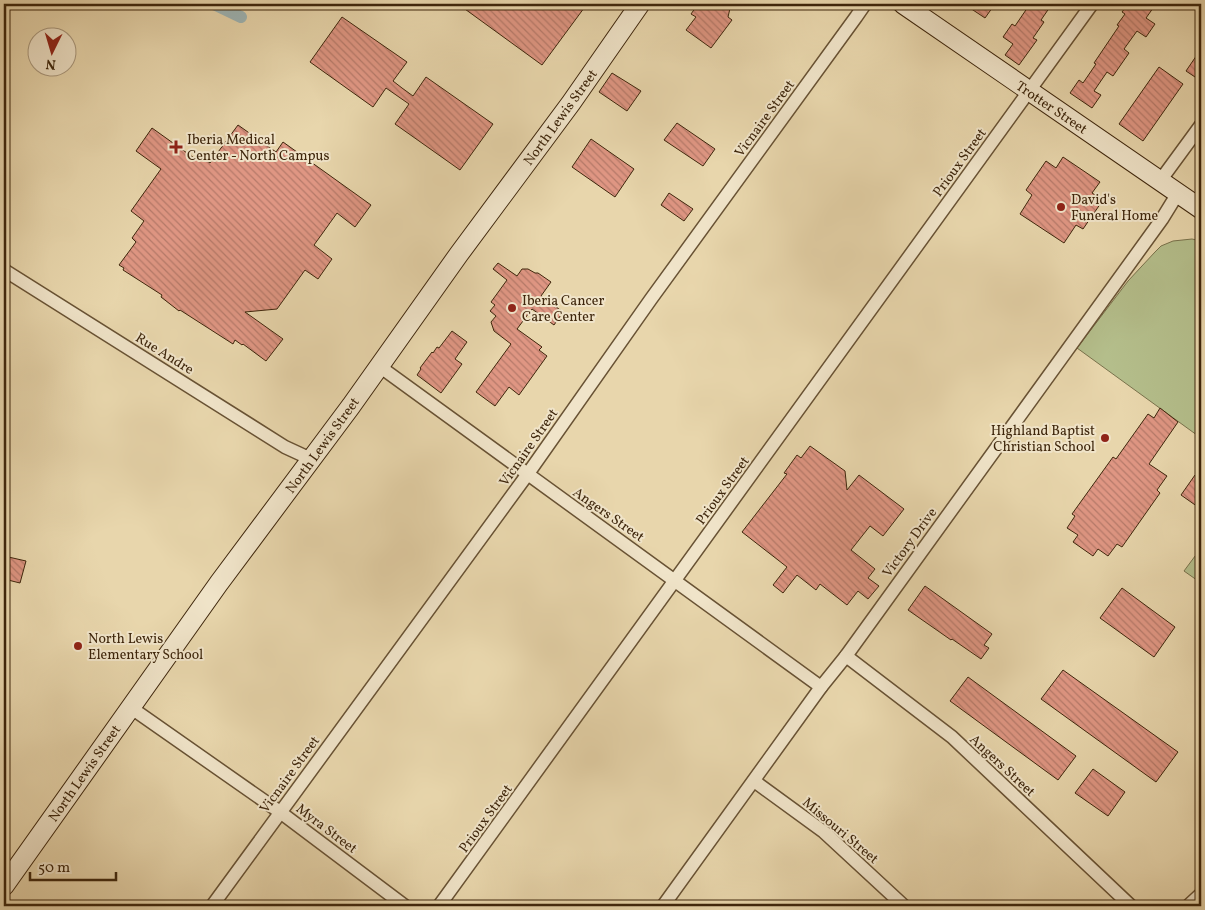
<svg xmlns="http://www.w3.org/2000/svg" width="1205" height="910" viewBox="0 0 1205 910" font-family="Vollkorn,serif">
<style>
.grass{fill:#b4be8b;stroke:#79724c}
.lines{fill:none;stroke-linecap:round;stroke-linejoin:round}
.canal{stroke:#9eb6b6;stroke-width:12}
.building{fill:url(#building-back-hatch);stroke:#3e260c}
.street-casing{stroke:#685234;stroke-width:15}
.secondary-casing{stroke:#3e260c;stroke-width:21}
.street{stroke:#f0e4c9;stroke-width:12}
.secondary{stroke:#f0e4c9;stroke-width:19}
.poi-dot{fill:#8f2418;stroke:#f0e4c9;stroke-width:2}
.labels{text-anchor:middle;stroke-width:4;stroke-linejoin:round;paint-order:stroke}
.street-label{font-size:14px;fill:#3e260c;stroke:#f0e4c9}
.poi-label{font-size:14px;fill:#3e260c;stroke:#f0e4c9;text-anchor:start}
</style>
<defs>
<pattern id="building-back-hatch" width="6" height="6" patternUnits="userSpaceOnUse" patternTransform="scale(1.25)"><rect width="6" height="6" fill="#df9683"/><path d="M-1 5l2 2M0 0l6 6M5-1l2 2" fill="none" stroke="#b67a6a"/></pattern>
</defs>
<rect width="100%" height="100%" fill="#e8d6ac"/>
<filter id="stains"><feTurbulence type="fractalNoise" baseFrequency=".004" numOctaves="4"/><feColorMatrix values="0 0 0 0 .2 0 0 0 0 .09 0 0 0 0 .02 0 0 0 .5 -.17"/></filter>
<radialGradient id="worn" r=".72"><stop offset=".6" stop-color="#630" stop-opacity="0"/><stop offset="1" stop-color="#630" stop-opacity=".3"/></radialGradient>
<g class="grass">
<polygon points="1192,239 1201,241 1201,438 1077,348 1128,281 1155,252 1161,246 1173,241"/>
<polygon points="1201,548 1201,583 1184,571"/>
</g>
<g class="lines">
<polyline class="canal" points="214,4 241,17"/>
</g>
<g class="building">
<polygon points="458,4 587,4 542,65"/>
<polygon points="698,4 731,4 728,17 732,20 711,48 686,30 696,17 691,14"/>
<polygon points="964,4 995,4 985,18"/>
<polygon points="1030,4 1052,4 1041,20 1044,22 1033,38 1037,40 1019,65 1005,55 1013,44 1003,37 1012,24 1015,26"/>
<polygon points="1128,4 1156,4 1146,18 1155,24 1146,37 1137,31 1124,49 1129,53 1113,76 1107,72 1094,91 1101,95 1092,108 1070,93 1079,80 1083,83 1096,64 1094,63 1119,26 1117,25 1125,14 1122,12"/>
<polygon points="342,17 407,62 393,81 402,88 413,96 426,77 493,124 460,170 395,124 409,104 386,88 373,107 310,62"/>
<polygon points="1201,49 1201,81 1186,71"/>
<polygon points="1159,67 1183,84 1143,141 1119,124"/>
<polygon points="612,73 641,91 627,111 599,92"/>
<polygon points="677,123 715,149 703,166 664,140"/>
<polygon points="238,125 276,152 283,142 371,205 355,227 337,213 322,234 314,245 332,259 318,279 305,270 277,309 245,312 283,339 266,361 243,344 242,345 235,340 233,344 180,310 179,311 161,297 162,295 123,270 124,268 119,265 136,242 132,238 144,221 131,211 161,169 136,151 152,128 194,158 198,154 210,163"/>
<polygon points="591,139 634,169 615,197 572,167"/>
<polygon points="1063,157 1100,182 1092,193 1103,200 1083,229 1076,225 1064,243 1020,214 1032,195 1026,190 1046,161 1056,168"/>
<polygon points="669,193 693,209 684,221 661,205"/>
<polygon points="498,263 517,276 522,269 528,269 535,273 538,273 551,282 541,296 563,312 554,325 532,309 517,329 542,347 539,350 547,356 519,395 509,387 495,406 476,392 511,344 494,331 491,322 496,316 490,311 495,305 491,302 507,280 493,269"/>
<polygon points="452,331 467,342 455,359 462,364 441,393 417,375 421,369 420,368 432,352 433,353 437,347 439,348"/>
<polygon points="1160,408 1178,422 1149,464 1167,476 1157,490 1160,493 1122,547 1117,544 1108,556 1098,549 1093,556 1073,542 1078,535 1067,528 1075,516 1072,514 1113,457 1116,459 1148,414 1154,418"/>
<polygon points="810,446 845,471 847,490 859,475 904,509 883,536 870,526 851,550 875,569 868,578 879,586 868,599 858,591 847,605 820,584 816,590 797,575 783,593 773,585 787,567 742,532 787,474 784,473 797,455 801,458"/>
<polygon points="1195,475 1201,479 1201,502 1198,507 1181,495"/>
<polygon points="4,556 26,561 20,583 4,579"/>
<polygon points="925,586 992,634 984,645 989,648 981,659 952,639 951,640 908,610"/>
<polygon points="1122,588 1175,627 1154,657 1100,618"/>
<polygon points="1063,670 1178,752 1156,782 1041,699"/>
<polygon points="968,677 1076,756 1058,780 950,701"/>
<polygon points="1093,769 1125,792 1108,816 1075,793"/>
</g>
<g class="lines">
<g class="street-casing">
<g id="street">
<polyline points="1160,181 1201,125"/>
<polyline points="4,270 285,447 311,459"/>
<polyline points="379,366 821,687"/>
<polyline points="846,656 952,737 1131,906"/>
<polyline points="130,707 280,812 405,906"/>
<polyline points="754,781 824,832 904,906"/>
<polyline points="212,906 527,475 651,299 856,17 865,4"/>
<polyline points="439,906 1092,4"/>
<polyline points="663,906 821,687 846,656 1162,219 1178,193"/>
<polyline points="1188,906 1201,894"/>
</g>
</g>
<g class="secondary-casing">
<g id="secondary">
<polyline points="903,4 1201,209"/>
<polyline points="4,886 219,583 351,406 459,254 571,103 640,4"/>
</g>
</g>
<use href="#street" class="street"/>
<use href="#secondary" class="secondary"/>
</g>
<g class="poi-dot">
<path d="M173.5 139.5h5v5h5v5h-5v5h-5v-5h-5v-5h5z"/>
<circle cx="1061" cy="207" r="5"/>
<circle cx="512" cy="308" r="5"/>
<circle cx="1105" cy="438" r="5"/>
<circle cx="78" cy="646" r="5"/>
</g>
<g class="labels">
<g class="street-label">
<text transform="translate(1052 107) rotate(34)" y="5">Trotter Street</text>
<text transform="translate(560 117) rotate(-54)" y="5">North Lewis Street</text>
<text transform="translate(764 118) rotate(-54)" y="5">Vicnaire Street</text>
<text transform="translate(959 162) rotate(-54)" y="5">Prioux Street</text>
<text transform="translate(165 353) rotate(32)" y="5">Rue Andre</text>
<text transform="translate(322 445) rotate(-54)" y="5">North Lewis Street</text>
<text transform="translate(528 447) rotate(-55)" y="5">Vicnaire Street</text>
<text transform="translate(722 490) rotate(-54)" y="5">Prioux Street</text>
<text transform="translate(609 514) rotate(35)" y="5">Angers Street</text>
<text transform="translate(909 542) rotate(-54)" y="5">Victory Drive</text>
<text transform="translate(1003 765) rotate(43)" y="5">Angers Street</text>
<text transform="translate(84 773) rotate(-55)" y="5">North Lewis Street</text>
<text transform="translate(289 774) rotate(-54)" y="5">Vicnaire Street</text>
<text transform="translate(485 818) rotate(-54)" y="5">Prioux Street</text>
<text transform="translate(327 828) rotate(37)" y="5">Myra Street</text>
<text transform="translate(841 830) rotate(40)" y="5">Missouri Street</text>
</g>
<g class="poi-label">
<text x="187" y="144">Iberia Medical<tspan x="187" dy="16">Center - North Campus</tspan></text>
<text x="1071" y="204">David's<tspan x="1071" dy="16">Funeral Home</tspan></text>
<text x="522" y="305">Iberia Cancer<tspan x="522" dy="16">Care Center</tspan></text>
<text x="1095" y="435" text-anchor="end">Highland Baptist<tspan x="1095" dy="16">Christian School</tspan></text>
<text x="88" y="643">North Lewis<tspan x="88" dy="16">Elementary School</tspan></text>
</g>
</g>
<rect width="1205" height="910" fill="none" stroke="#e8d6ac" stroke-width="20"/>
<rect x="5" y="5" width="1195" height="900" fill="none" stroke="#3e260c" stroke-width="2.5"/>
<rect x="10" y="10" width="1185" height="890" fill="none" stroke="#3e260c"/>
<g transform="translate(52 52) rotate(185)"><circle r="24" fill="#f0e4c9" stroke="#a9987d"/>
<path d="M0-4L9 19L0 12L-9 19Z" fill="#8f2418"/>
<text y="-8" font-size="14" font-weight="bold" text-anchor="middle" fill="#3e260c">N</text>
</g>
<path d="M30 872v8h86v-8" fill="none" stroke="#3e260c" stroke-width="2.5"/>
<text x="38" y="872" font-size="15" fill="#3e260c" stroke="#f0e4c9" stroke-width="4" paint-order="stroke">50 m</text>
<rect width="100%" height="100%" filter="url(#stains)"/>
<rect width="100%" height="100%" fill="url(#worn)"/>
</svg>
